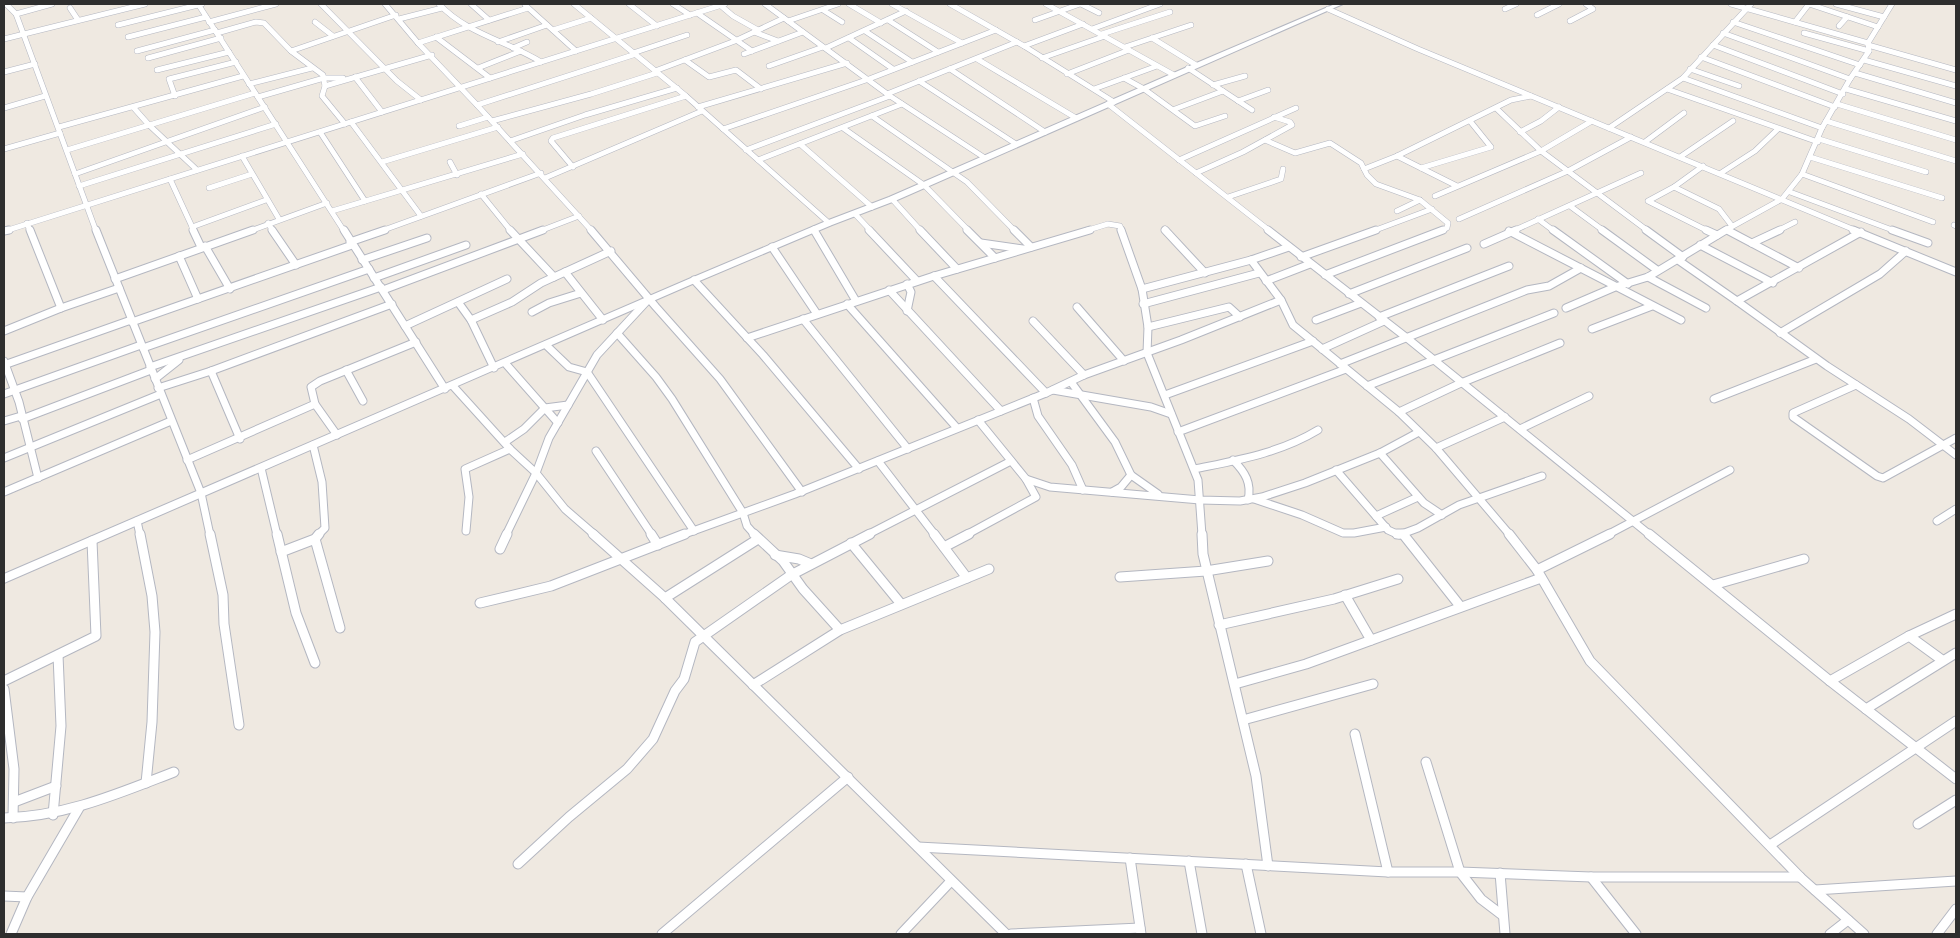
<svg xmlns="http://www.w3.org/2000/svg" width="1960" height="938" viewBox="0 0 1960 938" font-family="'Fira Sans',sans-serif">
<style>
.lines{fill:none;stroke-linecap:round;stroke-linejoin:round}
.street-far2-casing{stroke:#b4b7c1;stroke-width:6}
.street-far1-casing{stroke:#b4b7c1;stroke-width:9}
.street-casing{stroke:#b4b7c1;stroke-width:11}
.secondary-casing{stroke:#b4b7c1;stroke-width:2}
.street-far2{stroke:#fff;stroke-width:5}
.street-far1{stroke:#fff;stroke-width:7}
.street{stroke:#fff;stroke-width:9}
.secondary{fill:#fff;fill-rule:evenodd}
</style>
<rect width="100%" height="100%" fill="#efe9e1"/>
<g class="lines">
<g class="street-far2-casing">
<g id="street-far2">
<polyline points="6,4 16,14 96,231"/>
<polyline points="198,4 344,231"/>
<polyline points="321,4 397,81 421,100"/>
<polyline points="385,4 418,43 477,105 592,231"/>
<path d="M439 4C467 34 507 41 541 62"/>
<polyline points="471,4 489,20"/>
<polyline points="574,4 686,96 829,223"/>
<polyline points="629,4 657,26"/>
<polyline points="673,4 690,15"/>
<polyline points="765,4 890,96 985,158"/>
<polyline points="849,4 881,23"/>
<polyline points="892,4 962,43"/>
<polyline points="950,4 1024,46 1114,102"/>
<polyline points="1046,4 1174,75"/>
<polyline points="1081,4 1099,13"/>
<polyline points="1731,4 1868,43"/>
<polyline points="1809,4 1878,27"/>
<polyline points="1836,4 1884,17"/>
<polyline points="525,5 576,51"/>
<polyline points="720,5 733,16 758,30"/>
<polyline points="70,8 78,20"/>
<polyline points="1328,9 1418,49 1857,231"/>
<polyline points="1505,9 1516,4"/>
<polyline points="823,10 842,22"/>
<polyline points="697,13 752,51"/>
<polyline points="16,14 52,4"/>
<polyline points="1537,15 1559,4"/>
<polyline points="399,19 442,8"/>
<polyline points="888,20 938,52"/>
<polyline points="1035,20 1080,4"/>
<polyline points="788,21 838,4"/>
<polyline points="1570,21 1593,9 1586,4"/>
<polyline points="209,22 276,4"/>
<polyline points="315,22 333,36"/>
<polyline points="1733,22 1860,65"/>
<polyline points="1795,22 1809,4"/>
<polyline points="118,25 202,4"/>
<polyline points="1839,26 1847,17"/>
<polyline points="1092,29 1160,4"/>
<polyline points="553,30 591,18"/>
<polyline points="865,31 912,62"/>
<polyline points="754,32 778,41"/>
<polyline points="217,33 256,22 264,23 291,51 323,75 325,86 322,96 345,124"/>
<polyline points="1723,33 1850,79"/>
<polyline points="1804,33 1869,51"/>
<polyline points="1102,34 1170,12"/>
<polyline points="128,37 206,17"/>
<polyline points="436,37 490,78"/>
<polyline points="849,38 893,69"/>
<polyline points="1152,38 1196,65"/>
<polyline points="4,39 145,4"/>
<polyline points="498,42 547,25"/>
<polyline points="418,43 528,8"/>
<polyline points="1713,45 1843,94"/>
<polyline points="1868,45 1956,70"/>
<polyline points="1024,46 1083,24"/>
<polyline points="1125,47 1191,25"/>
<polyline points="513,48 527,42"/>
<polyline points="826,48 906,11"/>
<polyline points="137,51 215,30"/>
<polyline points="291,51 396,15"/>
<polyline points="633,53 687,35"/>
<polyline points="744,54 803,32"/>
<polyline points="1701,57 1835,107"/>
<polyline points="148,58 221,38"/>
<polyline points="1042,58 1105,36"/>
<polyline points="977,59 1076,118"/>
<polyline points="685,60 709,77 736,70 761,89"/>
<polyline points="1864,60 1956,86"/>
<polyline points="769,66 823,47"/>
<polyline points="478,68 521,51"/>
<polyline points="1188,68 1252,110"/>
<polyline points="950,69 1045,132"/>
<polyline points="1690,69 1739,86"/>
<polyline points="157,70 229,52"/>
<polyline points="655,71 735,41 784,18"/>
<polyline points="4,72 35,64"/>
<polyline points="1855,73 1956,103"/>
<polyline points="1067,74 1129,50"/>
<polyline points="355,77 382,112"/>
<polyline points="1124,78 1144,89 1195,126 1225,116"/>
<polyline points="1683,78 1822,128"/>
<polyline points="919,81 1016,144"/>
<polyline points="249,84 312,68"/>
<polyline points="1213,85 1245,76"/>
<polyline points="325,86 432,55"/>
<polyline points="1094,89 1157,66"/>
<polyline points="1667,89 1818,142"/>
<polyline points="1846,89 1956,121"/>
<polyline points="887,94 1017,42"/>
<polyline points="175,96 169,79 236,62"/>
<polyline points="258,97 324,78 343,78"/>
<polyline points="1238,101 1268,90"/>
<polyline points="1108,104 1270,231"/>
<polyline points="1837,104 1956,140"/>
<polyline points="477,105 636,54"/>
<polyline points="133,107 149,125 197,170"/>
<polyline points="698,107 847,63"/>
<polyline points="4,108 45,96"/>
<polyline points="1175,109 1223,91"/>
<polyline points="1497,109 1541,151 1648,231"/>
<polyline points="872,116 967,182 1015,231"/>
<polyline points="492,121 591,94 657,73"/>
<polyline points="1826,121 1956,161"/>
<polyline points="351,122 421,216"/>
<polyline points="459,126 488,117"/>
<polyline points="59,127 243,76"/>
<polyline points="843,128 924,185 969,231"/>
<polyline points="1609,128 1683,78 1751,4"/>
<polyline points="723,129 869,79 996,30"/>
<polyline points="320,132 365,201"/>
<polyline points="1520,132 1541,121 1559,107"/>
<polyline points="1819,139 1926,172"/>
<polyline points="1265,140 1295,153 1330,143 1361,163 1367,175 1376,184 1420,200 1448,223 1447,228 1440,231"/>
<polyline points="510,141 585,115 677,88"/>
<polyline points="1645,142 1684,113"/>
<polyline points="800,144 872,207"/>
<polyline points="4,149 60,133"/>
<polyline points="67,150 255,93"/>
<polyline points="746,150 890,96"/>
<polyline points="242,156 279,219"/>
<polyline points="1397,156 1457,186"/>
<polyline points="1680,157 1733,121"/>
<polyline points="1810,157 1942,198"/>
<polyline points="758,160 902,104"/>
<polyline points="1179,160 1296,108"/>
<polyline points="382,162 498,127"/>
<polyline points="450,162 457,175"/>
<polyline points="1703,166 1674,187 1648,201 1708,231"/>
<polyline points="573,167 551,141 553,138 686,96"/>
<polyline points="1421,168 1491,147 1470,121"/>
<polyline points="1364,169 1397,156 1511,100 1531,96"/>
<polyline points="1196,173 1243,152 1292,125 1290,122 1274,117"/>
<polyline points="1721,173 1755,151 1778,129"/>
<polyline points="75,174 265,107"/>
<polyline points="1802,174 1933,222"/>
<polyline points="545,178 702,111"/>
<polyline points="170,179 194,231"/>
<polyline points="79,186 276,124"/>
<polyline points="1674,187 1719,209 1732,226"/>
<polyline points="209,188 252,174"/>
<polyline points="1790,192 1895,231"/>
<polyline points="481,194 511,231"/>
<polyline points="1435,196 1541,151 1592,121"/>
<polyline points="1228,197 1281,179 1283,169"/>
<polyline points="892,199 921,231"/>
<polyline points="1570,206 1604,231"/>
<polyline points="332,211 523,154"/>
<polyline points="1397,211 1420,200"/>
<polyline points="855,214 871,231"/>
<polyline points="1459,219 1568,171 1631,137"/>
<polyline points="1538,219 1554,231"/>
<polyline points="27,223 30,231"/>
<polyline points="268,223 273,231"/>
<polyline points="1954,225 1956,226"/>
<polyline points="192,227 266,200"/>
<polyline points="814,229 815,231"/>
<polyline points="1165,229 1167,231"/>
<polyline points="5,231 725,4"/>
<polyline points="250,231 327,203"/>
<polyline points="381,231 541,173"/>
<polyline points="540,231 579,216"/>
<polyline points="1085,231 1108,224 1120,226 1122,231"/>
<polyline points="1373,231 1432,209"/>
<polyline points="1513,231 1641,173"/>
<polyline points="1724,231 1782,199 1802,174 1822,128 1850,79 1869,51 1868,43 1892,4"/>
<polyline points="1777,231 1795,222"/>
</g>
</g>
<g class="street-far1-casing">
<g id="street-far1">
<polyline points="30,230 61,308"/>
<polyline points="96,230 201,493 210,535"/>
<polyline points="193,230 201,247"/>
<polyline points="272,230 296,265"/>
<polyline points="344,230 445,389"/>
<polyline points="510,230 554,277"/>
<polyline points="591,230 656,307 720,379 802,492"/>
<polyline points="814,230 856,301"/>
<polyline points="869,230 917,281"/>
<polyline points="920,230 957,269"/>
<polyline points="967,230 995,258"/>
<polyline points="1014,230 1031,247"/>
<polyline points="1121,230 1142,289 1148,327 1147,353 1198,480 1202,535"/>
<polyline points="1165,230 1205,273"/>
<polyline points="1268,230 1407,338 1650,535"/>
<polyline points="1553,230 1628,284"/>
<polyline points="1602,230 1657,270"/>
<polyline points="1646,230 1683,257"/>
<polyline points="1706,230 1717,235"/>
<polyline points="1727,230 1799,268"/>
<polyline points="1853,230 1956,272"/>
<polyline points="1892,230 1928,243"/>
<polyline points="4,231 9,230"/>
<polyline points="1509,231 1681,320"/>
<polyline points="350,242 385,230"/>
<polyline points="981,243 1023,249"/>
<polyline points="1752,243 1780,230"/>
<polyline points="1484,244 1516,230"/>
<polyline points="1700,245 1773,283"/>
<polyline points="205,246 230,289"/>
<polyline points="772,247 817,314"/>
<polyline points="179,256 198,299"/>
<polyline points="1301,257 1376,230"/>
<polyline points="362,260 427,238"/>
<polyline points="1251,260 1281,300 1293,325 1399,412 1436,448 1510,535"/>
<polyline points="1678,260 1737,301 1861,232"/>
<polyline points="565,272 603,320"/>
<polyline points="1325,275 1443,230"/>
<polyline points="934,276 1046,393"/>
<polyline points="1648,277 1706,308"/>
<polyline points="374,278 466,245"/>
<polyline points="115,279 253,230"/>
<polyline points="694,280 763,355 859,469"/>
<polyline points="1266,281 1310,264"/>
<polyline points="907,284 911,292 907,311"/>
<polyline points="1142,289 1251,260 1289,247"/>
<polyline points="383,290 543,230"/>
<polyline points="889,290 1001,411"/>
<polyline points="1349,294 1467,248"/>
<polyline points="1737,301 1827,366 1909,419 1956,455"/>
<polyline points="458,302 471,320 494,368"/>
<polyline points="847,304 957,428"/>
<polyline points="1143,304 1259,273"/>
<polyline points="1077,307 1124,361"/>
<polyline points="1566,308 1615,287 1648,277 1726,230"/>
<polyline points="532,312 549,303 581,293"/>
<polyline points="1379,317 1509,266"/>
<polyline points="803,319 908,449"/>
<polyline points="471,320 512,302 541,283 611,251"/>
<polyline points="1316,320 1361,303"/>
<polyline points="1033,321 1084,375"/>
<polyline points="132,322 352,245"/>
<polyline points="405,326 507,279"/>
<polyline points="1148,327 1229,307 1240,317"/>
<polyline points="1592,329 1652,306"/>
<polyline points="4,331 61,308 119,288"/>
<polyline points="617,333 656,377 672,399 743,513 747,526 755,535"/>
<polyline points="1780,333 1880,274 1906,251"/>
<polyline points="747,338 934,276 1090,230"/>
<polyline points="546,345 569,367 587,372 694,531"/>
<polyline points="143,348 369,269"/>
<polyline points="1322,349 1384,321"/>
<polyline points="4,361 19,402 38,478"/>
<polyline points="505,363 558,423"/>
<polyline points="1340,364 1527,290 1549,286 1581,268"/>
<polyline points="4,365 131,320"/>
<polyline points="150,367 381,287"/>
<polyline points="346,370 363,401"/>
<polyline points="211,371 240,439"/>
<polyline points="155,379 179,360"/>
<polyline points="1071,382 1115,442 1131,475 1158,494"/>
<polyline points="1856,385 1793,413 1793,417 1877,476 1883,478 1956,438"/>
<polyline points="453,386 510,449 536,473 565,509 595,535"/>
<polyline points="1367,386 1554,313"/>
<polyline points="158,388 211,371 392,304"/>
<polyline points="1053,390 1151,407 1171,414"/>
<polyline points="4,394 141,345"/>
<polyline points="1165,395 1313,341"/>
<polyline points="1033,398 1038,416 1072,465 1083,490"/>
<polyline points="1714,399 1816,359"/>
<polyline points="315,404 337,435"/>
<polyline points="1399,412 1461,383 1560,343"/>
<polyline points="22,419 151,370"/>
<polyline points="4,421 21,416"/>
<polyline points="1520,429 1589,396"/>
<polyline points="1178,432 1346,369"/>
<polyline points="505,442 524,429 545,408 568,405"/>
<polyline points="313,445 322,482 325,528 318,535"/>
<polyline points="1436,448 1505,417"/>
<polyline points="596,451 652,535"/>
<polyline points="1380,453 1424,503 1442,515"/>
<polyline points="4,458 161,394"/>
<polyline points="187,460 315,404 311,387 320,381 416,342"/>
<path d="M1233 460C1245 472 1252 483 1248 500"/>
<polyline points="878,461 935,535"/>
<polyline points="261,468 277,535"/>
<path d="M1195 469C1238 460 1280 453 1318 430"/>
<polyline points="1336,470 1388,530 1399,535 1418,528 1459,505 1542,476"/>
<polyline points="1026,479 1050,487 1200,500 1240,501 1262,497 1305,483 1380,453 1419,432"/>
<polyline points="4,492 171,421"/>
<polyline points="1112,492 1121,487 1131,475"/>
<polyline points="1254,499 1302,515 1343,533 1354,533 1386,527"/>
<polyline points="1376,516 1418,497"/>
<polyline points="137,521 140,535"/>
<polyline points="1937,521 1956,509"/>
<polyline points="466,531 469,497 465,469 510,449"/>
<polyline points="506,535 536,473 549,438 597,355 647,301"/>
<polyline points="682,535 795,494 1046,393 1084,375 1181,340 1281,300"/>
<polyline points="867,535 1011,461"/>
<polyline points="966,535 1036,497 1026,479 978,420"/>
<polyline points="1607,535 1730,470"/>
</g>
</g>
<g class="street-casing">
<g id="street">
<polyline points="140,534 152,596 155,632 152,722 146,783"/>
<polyline points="210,534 223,595 224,624 239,725"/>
<polyline points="277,534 296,613 315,663"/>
<polyline points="593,534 665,598 1006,934"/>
<polyline points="651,534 658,545"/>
<polyline points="754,534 783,561 803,589 840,630"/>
<polyline points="934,534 967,578"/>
<polyline points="1202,534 1203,554 1256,776 1268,866"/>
<polyline points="1397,534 1401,534"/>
<polyline points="1403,534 1460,606"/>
<polyline points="1509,534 1537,570 1590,661 1800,877 1864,934"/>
<polyline points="1649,534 1830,681 1956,779"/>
<polyline points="315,539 340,628"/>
<polyline points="851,543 901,604"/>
<polyline points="944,547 969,534"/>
<polyline points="500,549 507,534"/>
<polyline points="281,552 315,539 319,534"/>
<polyline points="775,555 799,559 811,564"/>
<polyline points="1537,570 1610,534"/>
<polyline points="1120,577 1206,571 1268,561"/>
<polyline points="1713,585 1804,559"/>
<polyline points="1345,595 1371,640"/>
<polyline points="665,598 758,539"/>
<polyline points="480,603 551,586 685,534"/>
<polyline points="1219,625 1334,599 1398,579"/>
<polyline points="1909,636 1942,660"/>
<polyline points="4,681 96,636 92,541"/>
<polyline points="1830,681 1909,636 1956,614"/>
<polyline points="1235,684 1306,664 1541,578"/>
<polyline points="753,685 840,630 989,569"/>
<polyline points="4,689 14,769 13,818"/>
<polyline points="1866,709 1956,653"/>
<polyline points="1243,720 1373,684"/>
<polyline points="1355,734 1388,872"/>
<polyline points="1426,762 1460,872 1481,899 1502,915"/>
<polyline points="14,802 56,786"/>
<polyline points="53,815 61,726 58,655"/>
<path d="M4 818C67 816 117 794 174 772"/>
<polyline points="1918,824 1956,800"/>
<polyline points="1770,845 1956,721"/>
<polyline points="918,847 1388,872 1460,872 1591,877 1800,877"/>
<polyline points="1130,858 1141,934"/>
<polyline points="1189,861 1202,934"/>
<polyline points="518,864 569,817 627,769 653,739 675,691 684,679 695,642 791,575 870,534"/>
<polyline points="1246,864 1261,934"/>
<polyline points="1500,873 1505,934"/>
<polyline points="1591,877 1636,934"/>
<polyline points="1815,890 1956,881"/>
<polyline points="4,896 27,897"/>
<polyline points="11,934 27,897 79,808"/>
<polyline points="662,934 848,777"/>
<polyline points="901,934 951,881"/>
<polyline points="1011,934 1140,928"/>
<polyline points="1830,934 1848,920"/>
<polyline points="1937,934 1956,909"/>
</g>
</g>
<g class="secondary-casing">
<polygon id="secondary" points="1335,4 1343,4 895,201 832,225 697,282 4,583 4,574 691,278 826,221 889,197 1194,64"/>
</g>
<use href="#street-far2" class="street-far2"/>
<use href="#street-far1" class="street-far1"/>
<use href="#street" class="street"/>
<use href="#secondary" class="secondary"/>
</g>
<rect width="1960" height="938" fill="none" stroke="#2e2e2e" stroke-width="10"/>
</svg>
